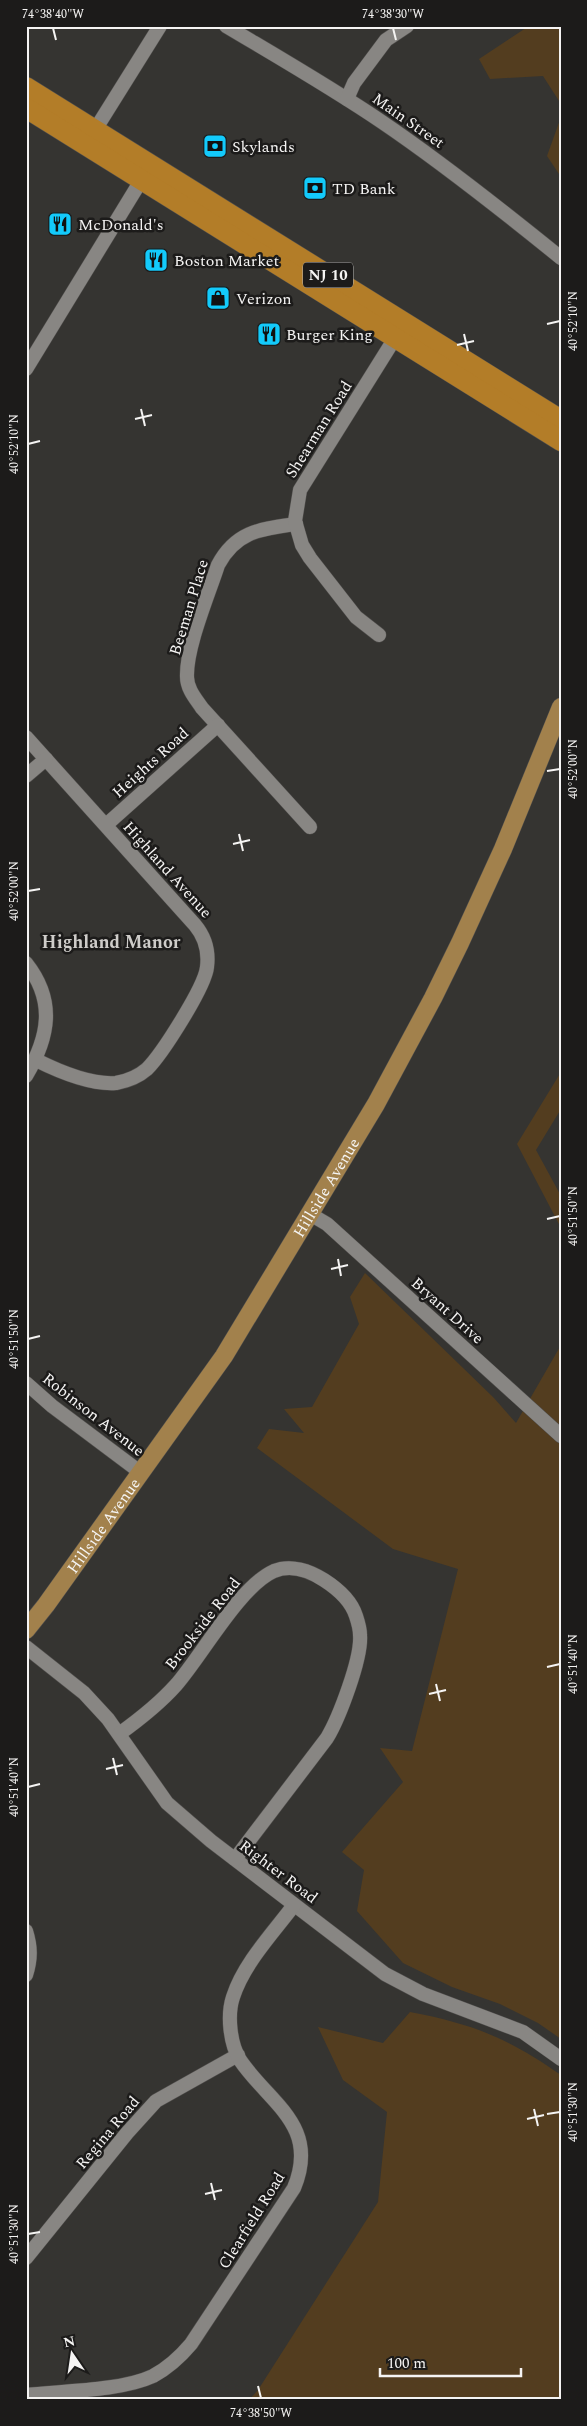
<svg xmlns="http://www.w3.org/2000/svg" width="587" height="2426" viewBox="0 0 587 2426" font-family="Spectral,serif">
<style>
.green{fill:#533d1f}
.lines{fill:none;stroke-linecap:round;stroke-linejoin:round}
.minor-casing{stroke:#514f4d;stroke-width:15}
.major-casing{stroke:#514f4d;stroke-width:19}
.highway-casing{stroke:#514f4d;stroke-width:21}
.minor{stroke:#888683;stroke-width:14}
.major{stroke:#a2814c;stroke-width:18}
.highway{stroke:#b37d28;stroke-width:20}
.ticks{fill:none;stroke:#f5f4f3;stroke-width:2}
.labels{text-anchor:middle;stroke-width:5;stroke-linejoin:round;paint-order:stroke}
.shield{fill:#1c1b1a;stroke:#b4b3b2;stroke-width:1}
.shield-label{font-size:15px;font-weight:bold;fill:#f5f4f3}
.street-label{font-size:16px;fill:#f5f4f3;stroke:#1c1b1a}
.poi-label{font-size:16px;fill:#f5f4f3;stroke:#1c1b1a;text-anchor:start}
.neighbourhood-label{font-size:18px;font-weight:bold;fill:#ceccc9;stroke:#1c1b1a}
.neatline{fill:none;stroke:#f5f4f3;stroke-width:2}
.ticks-label{font-size:12px;text-anchor:middle;fill:#f5f4f3}
</style>
<rect width="100%" height="100%" fill="#353431"/>
<g class="green">
<polygon points="529,26 561,26 561,104 543,76 490,79 479,59"/>
<polygon points="561,117 561,177 547,156"/>
<polygon points="561,1072 561,1109 536,1150 561,1196 561,1228 517,1144"/>
<polygon points="365,1273 494,1398 516,1423 561,1345 561,2039 538,2023 500,2004 452,1987 403,1963 357,1911 364,1870 342,1852 403,1782 380,1748 412,1751 458,1569 393,1549 257,1448 269,1429 304,1433 284,1409 312,1407 359,1324 350,1297"/>
<path d="M410 2012C473 2024 508 2038 561 2075V2400H249L258 2390 378 2202 387 2112 343 2080 318 2027 383 2043Z"/>
</g>
<g class="lines">
<g class="minor-casing">
<g id="minor">
<path d="M226 26C278 57 332 88 382 122 444 164 503 211 561 258"/>
<polyline points="347,99 354,83 386,40 407,26"/>
<polyline points="95,130 160,26"/>
<polyline points="26,369 142,179"/>
<path d="M296 524C261 529 236 531 218 565 208 596 186 647 187 677 187 689 196 699 202 708L310 827"/>
<polyline points="379,635 356,617 310,558 302,545 295,521 300,490 395,338"/>
<path d="M26 737 195 925C205 937 209 951 207 967 205 987 162 1054 147 1069 139 1076 127 1081 116 1083 90 1085 58 1071 36 1060"/>
<polyline points="26,776 46,759"/>
<polyline points="106,825 218,725"/>
<path d="M26 963C56 1001 49 1037 26 1076"/>
<polyline points="310,1214 327,1224 561,1436"/>
<polyline points="26,1383 52,1406 140,1472"/>
<polyline points="26,1647 84,1693 108,1719 167,1803 211,1841 385,1974 423,1994 523,2032 561,2059"/>
<path d="M119 1734C140 1719 159 1704 176 1685 203 1654 239 1587 274 1571 291 1564 310 1571 324 1580 338 1589 351 1600 356 1616 358 1622 360 1629 360 1635 362 1658 339 1718 327 1738L235 1859"/>
<path d="M26 1931C31 1947 31 1959 26 1975"/>
<polyline points="26,2258 127,2133 156,2101 238,2055"/>
<path d="M26 2395C62 2391 121 2391 153 2376 168 2368 180 2357 191 2344L294 2188C320 2125 269 2103 240 2060 230 2044 227 2015 233 1997 244 1963 273 1933 294 1905"/>
</g>
</g>
<g class="major-casing">
<g id="major">
<path id="s1" d="M26 1630 46 1605 224 1356 376 1104 433 998 460 943 503 849 561 707"/>
</g>
</g>
<g class="highway-casing">
<g id="highway">
<polyline points="26,87 561,420"/>
<polyline points="26,108 561,441"/>
</g>
</g>
<use href="#minor" class="minor"/>
<use href="#major" class="major"/>
<use href="#highway" class="highway"/>
</g>
<path class="ticks" d="M53 28 56 40M393 28 396 40M547 324 560 321M464 334 468 351M457 345 474 341M141 409 145 426M135 419 152 415M28 444 40 441M547 771 560 769M239 834 243 851M233 844 250 840M28 891 40 889M547 1219 560 1216M338 1259 341 1276M331 1269 348 1265M28 1339 40 1336M547 1667 560 1664M436 1684 440 1701M429 1694 446 1690M113 1758 117 1775M106 1769 123 1765M28 1787 40 1784M534 2109 538 2126M547 2114 560 2112M527 2119 544 2115M211 2183 215 2200M205 2194 222 2190M28 2234 40 2232M258 2386 261 2398"/>
<defs>
<g id="bank-square" transform="scale(1.25)"><rect x="-9" y="-9" width="18" height="18" rx="4" fill="#13cafb" stroke="#1c1b1a"/><path d="M-6-4H6V4H-6ZM0-2.3a2.3 2.3 0 1 0 0 4.6a2.3 2.3 0 1 0 0-4.6Z" fill="#111"/></g>
<g id="restaurant-square" transform="scale(1.25)"><rect x="-9" y="-9" width="18" height="18" rx="4" fill="#13cafb" stroke="#1c1b1a"/><path d="M-5-6h1v4h1v-4h1v4h1v-4h1v5L-1.5 .5V6h-2V.5L-5-1ZM5-6V6H3V1.5H1.5Q1.5-4 5-6Z" fill="#111"/></g>
<g id="shop-square" transform="scale(1.25)"><rect x="-9" y="-9" width="18" height="18" rx="4" fill="#13cafb" stroke="#1c1b1a"/><path d="M-5-2.5h2.3a2.7 3.5 0 0 1 5.4 0H5L5.5 6h-11ZM-1.5-2.5h3a1.5 2.3 0 0 0-3 0Z" fill="#111"/></g>
</defs>
<g fill-rule="evenodd">
<use href="#bank-square" x="215" y="146"/>
<use href="#bank-square" x="315" y="188"/>
<use href="#restaurant-square" x="60" y="224"/>
<use href="#restaurant-square" x="156" y="260"/>
<use href="#shop-square" x="218" y="298"/>
<use href="#restaurant-square" x="269" y="334"/>
</g>
<g class="labels">
<rect class="shield" x="303" y="262.5" width="50" height="25" rx="4"/>
<g class="shield-label">
<text x="328" y="280">NJ 10</text>
</g>
<g class="street-label">
<text transform="translate(409 120) rotate(35)" y="6">Main Street</text>
<text transform="translate(318 429) rotate(-58)" y="6">Shearman Road</text>
<text transform="translate(188 607) rotate(-73)" y="6">Beeman Place</text>
<text transform="translate(150 762) rotate(-42)" y="6">Heights Road</text>
<text transform="translate(168 869) rotate(48)" y="6">Highland Avenue</text>
<text dy="6" stroke="none"><textPath href="#s1" startOffset="535">Hillside Avenue</textPath></text>
<text transform="translate(448 1310) rotate(42)" y="6">Bryant Drive</text>
<text transform="translate(94 1414) rotate(38)" y="6">Robinson Avenue</text>
<text dy="6" stroke="none"><textPath href="#s1" startOffset="130">Hillside Avenue</textPath></text>
<text transform="translate(202 1623) rotate(-52)" y="6">Brookside Road</text>
<text transform="translate(279 1871) rotate(37)" y="6">Righter Road</text>
<text transform="translate(107 2132) rotate(-50)" y="6">Regina Road</text>
<text transform="translate(251 2220) rotate(-58)" y="6">Clearfield Road</text>
</g>
<g class="poi-label">
<text x="232" y="152">Skylands</text>
<text x="332" y="194">TD Bank</text>
<text x="78" y="230">McDonald's</text>
<text x="174" y="266">Boston Market</text>
<text x="236" y="304">Verizon</text>
<text x="286" y="340">Burger King</text>
</g>
<g class="neighbourhood-label">
<text x="111" y="948">Highland Manor</text>
</g>
</g>
<rect width="587" height="2426" fill="none" stroke="#1c1b1a" stroke-width="55"/>
<g transform="translate(72 2354) rotate(347)" stroke="#1c1b1a" stroke-width="4" paint-order="stroke">
<path d="M0-4L9 19L0 12L-9 19Z" fill="#f5f4f3"/>
<text y="-8" font-size="14" font-weight="bold" text-anchor="middle" fill="#f5f4f3">N</text>
</g>
<path d="M380 2368v8h141v-8" fill="none" stroke="#f5f4f3" stroke-width="2.5"/>
<text x="387" y="2368" font-size="15" fill="#f5f4f3" stroke="#1c1b1a" stroke-width="4" paint-order="stroke">100 m</text>
<rect x="28" y="28" width="532" height="2370" class="neatline"/>
<g class="ticks-label">
<text x="53" y="18">74°38'40"W</text>
<text x="393" y="18">74°38'30"W</text>
<text transform="translate(573 321) rotate(-90)" y="4">40°52'10"N</text>
<text transform="translate(14 444) rotate(-90)" y="4">40°52'10"N</text>
<text transform="translate(573 769) rotate(-90)" y="4">40°52'00"N</text>
<text transform="translate(14 891) rotate(-90)" y="4">40°52'00"N</text>
<text transform="translate(573 1216) rotate(-90)" y="4">40°51'50"N</text>
<text transform="translate(14 1339) rotate(-90)" y="4">40°51'50"N</text>
<text transform="translate(573 1664) rotate(-90)" y="4">40°51'40"N</text>
<text transform="translate(14 1787) rotate(-90)" y="4">40°51'40"N</text>
<text transform="translate(573 2112) rotate(-90)" y="4">40°51'30"N</text>
<text transform="translate(14 2234) rotate(-90)" y="4">40°51'30"N</text>
<text x="261" y="2417">74°38'50"W</text>
</g>
</svg>
